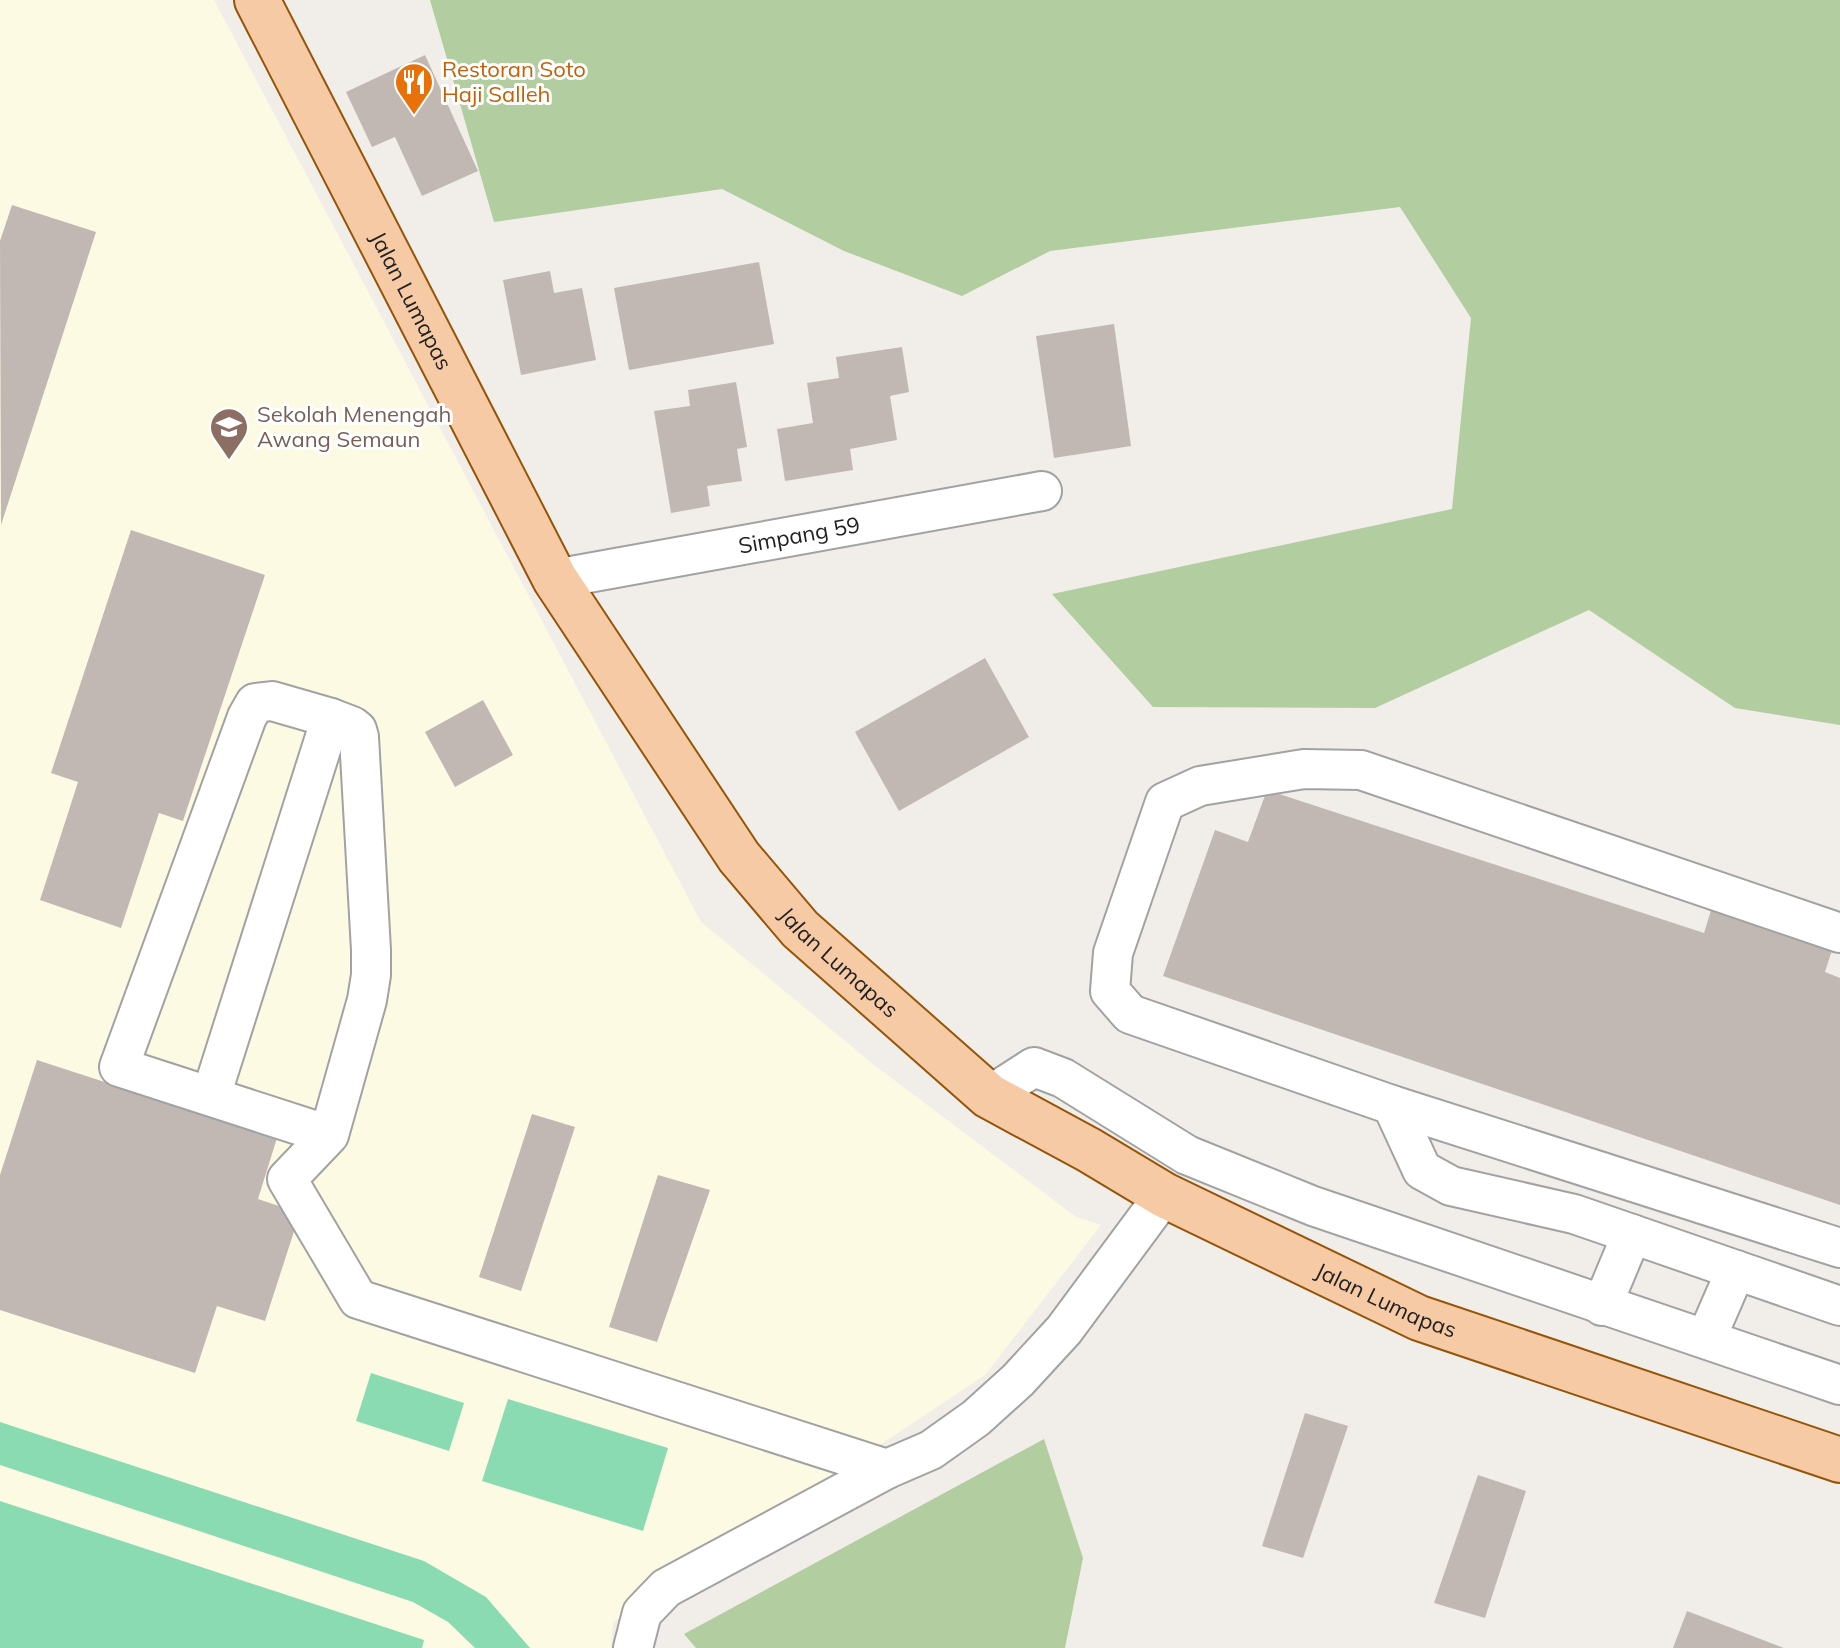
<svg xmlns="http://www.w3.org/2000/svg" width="1840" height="1648" viewBox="0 0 1840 1648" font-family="Mulish,sans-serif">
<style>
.education{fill:#fdfae4}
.forest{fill:#b2cd9f}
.pitch{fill:#8bdbb2}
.building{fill:#c1b8b4}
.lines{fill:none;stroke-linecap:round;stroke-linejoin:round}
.minor-casing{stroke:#a2a2a2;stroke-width:42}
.major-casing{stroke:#955508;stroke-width:48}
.minor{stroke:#fff;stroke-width:38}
.major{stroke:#f7caa6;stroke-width:44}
.labels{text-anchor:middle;stroke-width:6;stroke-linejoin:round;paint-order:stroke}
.food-label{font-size:22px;fill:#c56008;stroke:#fff;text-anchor:start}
.street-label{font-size:22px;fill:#212121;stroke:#fff}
.education-label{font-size:22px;fill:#785e54;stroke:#fff;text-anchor:start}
</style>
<rect width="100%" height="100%" fill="#f1ede8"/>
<polygon class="education" points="0,0 214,0 701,922 874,1065 1076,1217 1101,1225 985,1375 613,1622 611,1648 0,1648"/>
<g class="forest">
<polygon points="430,0 1840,0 1840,725 1735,708 1589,610 1375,708 1153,707 1052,594 1452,509 1471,318 1400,207 1050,251 962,296 844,251 722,189 494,222"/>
<polygon points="1044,1439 1083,1558 1065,1648 696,1648 684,1634"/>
</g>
<g class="pitch">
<polygon points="371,1373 464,1403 449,1451 356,1421"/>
<polygon points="508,1399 668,1448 643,1531 482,1481"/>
<polygon points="0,1422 424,1561 486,1597 530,1648 475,1648 448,1622 413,1602 0,1465"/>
<polygon points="0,1501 424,1640 422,1648 0,1648"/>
</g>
<g class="building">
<polygon points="425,55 478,171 422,196 395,137 372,147 346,92"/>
<polygon points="12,205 96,232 1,525 0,241"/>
<polygon points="759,262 774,344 629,370 614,288"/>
<polygon points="550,271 554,293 582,288 596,360 521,375 503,280"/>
<polygon points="1114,324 1131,446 1054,458 1036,336"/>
<polygon points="902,347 909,392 890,396 897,440 850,449 853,470 785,481 777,429 813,423 807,383 839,378 836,357"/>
<polygon points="736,382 747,447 737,449 742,481 707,486 710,506 671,513 654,411 690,406 688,390"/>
<polygon points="131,530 265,575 183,821 159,813 121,928 40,900 78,782 51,773"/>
<polygon points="985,658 1029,737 899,811 855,732"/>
<polygon points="483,700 513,755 455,787 425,732"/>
<polygon points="1267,790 1704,933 1713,904 1834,944 1825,972 1840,978 1840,1205 1163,976 1215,830 1248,842"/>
<polygon points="37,1060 277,1138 258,1199 300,1213 265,1321 217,1306 195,1373 0,1310 0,1175"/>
<polygon points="532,1114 575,1127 521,1291 479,1277"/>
<polygon points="658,1175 710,1190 657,1342 609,1327"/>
<polygon points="1305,1413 1348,1426 1303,1558 1262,1546"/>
<polygon points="1478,1475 1526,1491 1485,1618 1434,1603"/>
<polygon points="1687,1611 1784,1648 1673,1648"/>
</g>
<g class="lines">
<g class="minor-casing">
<g id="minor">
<path id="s1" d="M555 579 1042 491"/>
<polyline points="211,1096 331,718"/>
<polyline points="989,1096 1034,1067 1063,1078 1187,1155 1313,1206 1840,1385"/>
<polyline points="1392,1105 1840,1248"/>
<polyline points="329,1135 119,1067 247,717 255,703 272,701 331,718 352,726 357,730 359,737 371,950 371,975 367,1000 329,1135 287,1179 358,1299 887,1469"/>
<polyline points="1632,1234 1736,1270"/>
<polyline points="1602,1306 1632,1234 1574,1214 1451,1186 1422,1170 1392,1105 1130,1014 1110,991 1113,953 1165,802 1200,786 1304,769 1361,770 1840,933"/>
<polyline points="1706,1339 1736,1270 1840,1306"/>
<polyline points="633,1648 642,1613 666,1588 887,1469 931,1450 976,1418 1018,1380 1064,1330 1164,1195"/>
</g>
</g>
<g class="major-casing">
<g id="major">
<path id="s2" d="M257 0 555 579 739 857 800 929 989 1096 1089 1150 1164 1195 1419 1318 1840 1460"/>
</g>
</g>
<use href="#minor" class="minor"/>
<use href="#major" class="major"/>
</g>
<defs>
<g id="restaurant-pin" transform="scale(2)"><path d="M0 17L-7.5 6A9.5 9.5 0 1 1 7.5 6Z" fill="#e8710a" stroke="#fff"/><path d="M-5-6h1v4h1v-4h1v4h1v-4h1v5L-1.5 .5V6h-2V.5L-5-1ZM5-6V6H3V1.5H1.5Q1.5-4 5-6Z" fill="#fff"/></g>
<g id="school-pin" transform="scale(2)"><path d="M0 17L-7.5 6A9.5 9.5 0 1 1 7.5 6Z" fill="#8d6e63" stroke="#fff"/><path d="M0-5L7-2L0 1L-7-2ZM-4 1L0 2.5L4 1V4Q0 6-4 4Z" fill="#fff"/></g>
</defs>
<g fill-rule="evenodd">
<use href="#restaurant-pin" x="414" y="82"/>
<use href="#school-pin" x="229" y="427"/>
</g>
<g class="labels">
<g class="food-label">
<text x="442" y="77">Restoran Soto<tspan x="442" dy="25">Haji Salleh</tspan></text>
</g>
<g class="street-label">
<text dy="8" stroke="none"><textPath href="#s2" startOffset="338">Jalan Lumapas</textPath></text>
<text dy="8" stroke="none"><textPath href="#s1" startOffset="248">Simpang 59</textPath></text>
<text dy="8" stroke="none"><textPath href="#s2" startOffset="1130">Jalan Lumapas</textPath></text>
<text dy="8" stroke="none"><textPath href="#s2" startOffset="1778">Jalan Lumapas</textPath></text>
</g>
<g class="education-label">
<text x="257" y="422">Sekolah Menengah<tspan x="257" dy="25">Awang Semaun</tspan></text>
</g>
</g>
</svg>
